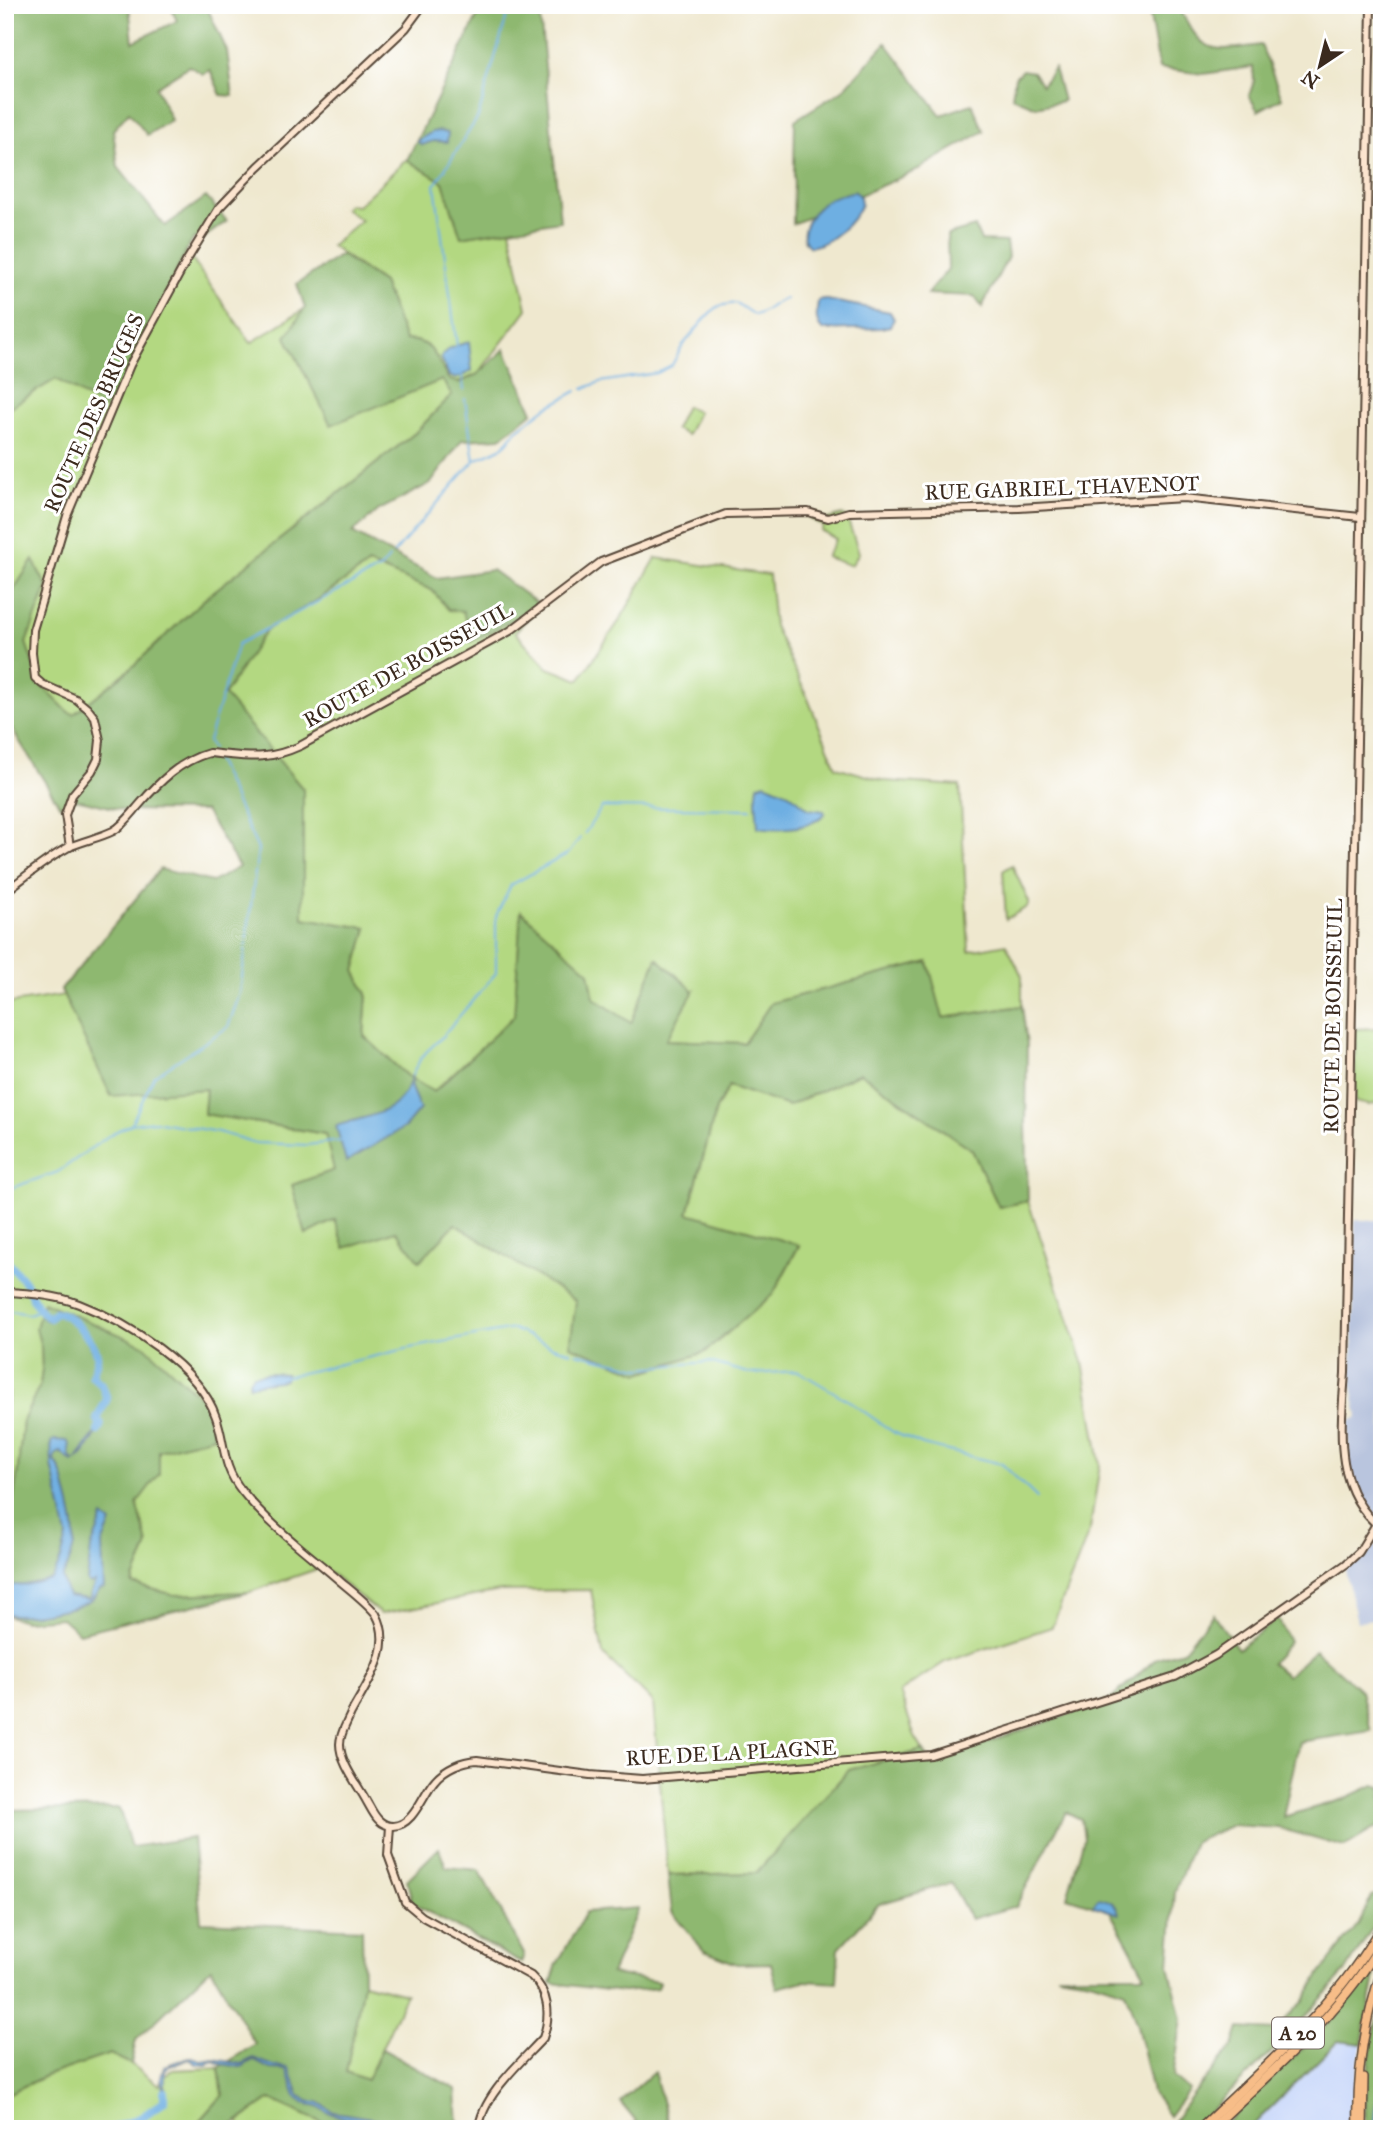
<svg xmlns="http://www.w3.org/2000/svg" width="1387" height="2134" viewBox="0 0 1387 2134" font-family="'IM FELL Great Primer',serif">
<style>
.built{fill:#cedbfa}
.industrial{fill:#b9c5de}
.green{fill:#b3d881;stroke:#778150;stroke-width:2}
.forest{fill:#8eb86f;stroke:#647146;stroke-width:2}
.water{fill:#6eafe2;stroke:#546c80;stroke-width:2}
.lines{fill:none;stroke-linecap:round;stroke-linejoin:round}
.stream{stroke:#6eafe2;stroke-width:2}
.river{stroke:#6eafe2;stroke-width:8}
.secondary-casing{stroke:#564639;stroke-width:10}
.primary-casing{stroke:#564639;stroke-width:10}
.highway-casing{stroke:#564639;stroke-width:11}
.secondary{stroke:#fce5cf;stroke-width:6}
.primary{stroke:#f7bd88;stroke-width:7}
.highway{stroke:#f7bd88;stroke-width:8}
.labels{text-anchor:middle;stroke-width:6;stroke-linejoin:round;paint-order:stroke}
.shield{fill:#fff;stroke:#766a62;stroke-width:2}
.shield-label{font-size:19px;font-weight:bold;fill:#3b2a1e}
.street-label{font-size:21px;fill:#3b2a1e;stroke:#fff}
</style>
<rect width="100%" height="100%" fill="#fff"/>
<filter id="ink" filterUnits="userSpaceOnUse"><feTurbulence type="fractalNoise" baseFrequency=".0143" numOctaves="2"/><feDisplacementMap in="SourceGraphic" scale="14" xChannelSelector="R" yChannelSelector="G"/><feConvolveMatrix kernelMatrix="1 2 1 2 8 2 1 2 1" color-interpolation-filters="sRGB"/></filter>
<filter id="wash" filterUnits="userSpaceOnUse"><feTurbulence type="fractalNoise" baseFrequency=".00686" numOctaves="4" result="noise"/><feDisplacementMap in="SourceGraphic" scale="28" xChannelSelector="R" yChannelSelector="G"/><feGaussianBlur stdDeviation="1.57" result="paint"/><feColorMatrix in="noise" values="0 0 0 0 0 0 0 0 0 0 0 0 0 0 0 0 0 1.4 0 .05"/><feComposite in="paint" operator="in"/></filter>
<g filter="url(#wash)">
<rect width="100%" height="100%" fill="#efe8cf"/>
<polygon class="built" points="1338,2041 1362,2044 1355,2083 1354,2129 1249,2129"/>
<g class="industrial">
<polygon points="1355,1220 1382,1220 1382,1523 1359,1493 1349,1469 1348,1422 1358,1417 1352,1386"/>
<polygon points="1379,1543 1382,1543 1382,1617 1357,1622 1345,1569"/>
</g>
<g class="green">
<path d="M407 159 443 182 461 237 510 229 527 309 478 374 458 383 449 380C435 358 435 340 405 340L383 283 331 246 361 220 344 208 349 204 357 206Z"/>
<polygon points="186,251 251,343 306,308 443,380 452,395 415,433 208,596 129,670 74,714 68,712 40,684 26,643 47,587 33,561 5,603 5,410 56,379 109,410"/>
<polygon points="686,406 698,412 687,435 675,429"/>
<polygon points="842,515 847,518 859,553 852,564 849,565 826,557 836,539 821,531 823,526 809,518 811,516 825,520"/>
<polygon points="656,558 769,575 774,626 806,694 836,767 885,781 960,786 969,951 1006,944 1022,976 1022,1006 942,1018 928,962 771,1003 744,1043 665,1040 694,990 631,1023 593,998 521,911 515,1016 433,1092 407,1076 364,1036 367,994 355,971 367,928 303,918 303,789 223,695 266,630 316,601 369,564 432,590 449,610 540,605 515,632 548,668 579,680 620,620"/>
<polygon points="1012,865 1029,902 1027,907 1006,919 1003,871"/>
<polygon points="64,995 111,1095 206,1089 204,1114 325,1134 335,1170 335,1219 345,1247 396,1230 455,1224 577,1301 640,1373 705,1352 773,1294 799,1246 688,1214 716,1109 729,1086 788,1106 860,1073 972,1150 999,1207 1028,1201 1083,1362 1100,1464 1090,1529 1052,1627 945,1662 900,1692 915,1737 923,1750 849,1770 756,1873 668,1875 653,1702 603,1654 591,1590 500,1591 381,1614 323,1567 250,1592 175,1595 132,1584 148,1545 137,1503 159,1451 214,1436 36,1328 41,1347 42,1370 40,1385 23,1421 17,1478 5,1542 5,1411 9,1393 5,1392 5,1004"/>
<polygon points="1382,1028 1382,1102 1369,1105 1355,1102 1355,1029"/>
<polygon points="363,1983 406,1994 367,2081 346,2072"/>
<polygon points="110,2054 131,2064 159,2085 170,2070 219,2068 223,2095 193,2129 5,2129 5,2095 45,2076"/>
<polygon points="270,2099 336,2129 243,2129 238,2122"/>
</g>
<g class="forest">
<polygon points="5,5 129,5 133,42 177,21 170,5 151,8 146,5 206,5 227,51 233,96 221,95 210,70 203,74 189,66 156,87 171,120 147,135 129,112 113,130 118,167 165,226 206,197 227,221 202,239 194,238 186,251 109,411 56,379 5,410"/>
<polygon points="483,5 539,5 560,221 461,237 443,182 407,160"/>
<path d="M1148 5H1178C1203 55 1210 52 1261 45L1282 98 1258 111 1249 96 1254 81 1253 67 1203 74 1159 68Z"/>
<polygon points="886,43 941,115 972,104 984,131 913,172 793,224 795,120 843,90"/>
<polygon points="1054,68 1063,101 1036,107 1012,97 1015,77 1022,70 1033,72 1042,85"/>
<polygon points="975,227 981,241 1006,242 1008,257 982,307 974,296 927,294 948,269 947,235"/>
<path d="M341 255 383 283 405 340C435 340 435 358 449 380L459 383 478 374 505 349 533 412 500 438 462 440 431 483 379 510 352 533 437 578 492 570 540 605 471 642 463 611 449 610 432 590 369 564 316 601 266 630 224 695 303 789V918L367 928 355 971 367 994 364 1036 407 1076 434 1092 514 1016 521 911 589 972 594 998 631 1023 657 958 694 991 666 1040 744 1043 771 1003 928 962 943 1018 1022 1006 1027 1044 1026 1122 1028 1201 999 1207 972 1150 860 1073 788 1106 729 1086 716 1109 688 1213 799 1245 773 1294 705 1352 640 1373 570 1346 576 1301 455 1224 420 1261 396 1231 345 1248 335 1220 306 1235 292 1185 334 1170 325 1134 204 1114 206 1089 111 1096 61 990 160 869 212 882 239 867 205 811 123 810 76 799 60 806 5 718V603L33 560 47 587 26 643 40 684 68 712 74 714 129 670 208 596 415 433 452 395 442 380 331 425 286 337 305 308 297 284Z"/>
<polygon points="43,1302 144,1345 204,1401 214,1436 159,1451 159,1474 137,1503 148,1545 132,1584 175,1595 250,1592 79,1633 62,1618 25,1621 5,1615 5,1542 17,1478 23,1421 40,1385 42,1370 41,1347 36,1328"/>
<polygon points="1213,1614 1238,1649 1278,1618 1289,1642 1271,1663 1287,1676 1315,1650 1361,1691 1371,1731 1299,1742 1283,1817 1344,1799 1374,1785 1382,1787 1382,1824 1344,1847 1278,1828 1232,1825 1194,1842 1175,1892 1169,1966 1182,2019 1173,2077 1189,2090 1169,2116 1152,2092 1137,2025 1125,1991 1090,1980 1057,1975 1145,1975 1110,1911 1067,1897 1084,1838 1081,1819 1066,1812 1016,1906 971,1919 951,1883 879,1904 839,1948 837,1983 804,1981 777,1988 771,1963 737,1964 704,1951 672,1912 668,1875 756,1873 849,1770 923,1750 931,1762 1109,1700 1157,1658 1183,1651"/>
<polygon points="5,1803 7,1810 119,1808 131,1847 193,1838 201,1922 362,1929 363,1983 346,2072 367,2080 382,2049 456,2089 458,2129 372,2129 359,2126 357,2129 336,2129 270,2099 227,2129 193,2129 223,2095 219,2068 255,2044 211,1968 136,2040 131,2064 110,2054 45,2076 5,2095"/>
<polygon points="439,1848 446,1867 479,1870 524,1954 521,1963 412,1903 407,1880"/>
<polygon points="1382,1893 1382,1912 1346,1971 1290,2034 1192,2129 1168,2129 1195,2092 1233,2046 1239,2028 1275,2030 1303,2002 1322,1971 1359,1923 1372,1896"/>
<polygon points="639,1908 611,1974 659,1982 657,1988 624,1992 551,1983 557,1964 586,1912"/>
<polygon points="1369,1973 1375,1976 1362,2044 1338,2041 1249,2129 1220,2129 1335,2017"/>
<path d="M1377 2019 1382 2020V2073L1374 2129H1365C1365 2091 1368 2056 1377 2019Z"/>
<polygon points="654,2072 670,2129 610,2129 638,2124 620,2102"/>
</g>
<g class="water">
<polygon points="438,131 448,133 447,142 433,141 422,145 417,141 432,132"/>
<path d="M855 191 860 197 861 204C853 223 830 244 810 247 793 235 814 208 827 200 835 195 846 194 855 191Z"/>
<path d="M822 299 890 312 894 319 890 326 881 328 823 330C814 324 817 310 818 301Z"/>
<path d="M469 342 472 371 456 379 449 376 441 358C446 347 458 345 469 342Z"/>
<path d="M765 783 789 793 809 809 824 811 825 813C811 830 778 830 758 827L756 801 758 785Z"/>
<path d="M412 1075 411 1088 420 1109 405 1127 346 1162 336 1126C371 1114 401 1116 412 1075Z"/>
<path d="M32 1302 46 1317 50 1318 58 1311 83 1330 98 1356 92 1376 102 1385 107 1399 97 1418 101 1425C94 1438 85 1457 72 1462L60 1452 56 1454 54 1460C64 1472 64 1482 68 1497 77 1532 79 1545 62 1578L68 1596 89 1599 95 1582 89 1584 87 1581 91 1548 103 1517 111 1523 102 1544 104 1588 99 1590C96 1595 94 1599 88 1602 72 1609 20 1620 5 1613V1585H24L51 1579C60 1566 63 1552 67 1536L52 1465 51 1442 54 1440 67 1441 70 1445C68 1450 69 1458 74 1461L77 1459 97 1430 99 1425 94 1420 102 1408 105 1395 101 1386 90 1376 96 1357 83 1333 59 1313 49 1321 44 1319Z"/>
<polygon points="269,1373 286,1374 285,1380 249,1385 249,1380 253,1375"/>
<path d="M1098 1898C1107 1899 1118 1904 1119 1914L1094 1906 1093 1905Z"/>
<polygon points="189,2057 201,2061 214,2059 242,2064 253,2058 274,2066 289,2068 299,2095 307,2101 318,2102 334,2112 389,2121 405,2129 387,2123 344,2118 327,2112 318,2106 303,2103 296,2096 287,2070 270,2069 253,2060 242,2067 221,2064 215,2061 208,2063 207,2065 197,2064 189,2059 175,2065 169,2065 165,2070 165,2088 167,2097 165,2102 161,2078 164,2066"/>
<polygon points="1382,2073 1382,2129 1374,2129 1375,2110"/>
</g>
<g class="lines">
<g class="stream">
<polyline points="457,346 435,185 478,117 510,5"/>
<polyline points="462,376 464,390"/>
<path d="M583 389 600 382 657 373 672 365 683 345 710 313 719 306 736 303 754 315C767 313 773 301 786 299"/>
<polyline points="475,460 503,447 516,431 544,409 577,391"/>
<polyline points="394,553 474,461 465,399"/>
<polyline points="212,749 208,741 238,644 381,568 389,558"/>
<polyline points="585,833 602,807 751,809"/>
<polyline points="412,1075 422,1056 440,1039 496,973 496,916 511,885 569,853 580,838"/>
<polyline points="131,1124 154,1121 218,1132 256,1143 307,1145 341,1141"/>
<polyline points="5,1190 58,1172 111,1134 131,1124 154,1076 228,1027 240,993 258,849 215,758"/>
<polyline points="5,1310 29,1314 39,1310"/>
<polyline points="576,1353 639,1368 709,1362 752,1374 798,1371 849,1401 893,1432 923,1445 1002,1464 1037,1498"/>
<polyline points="284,1377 410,1348 513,1329 553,1347 571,1352"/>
</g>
<g class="river">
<path d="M5 1259C11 1267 18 1273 24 1281 33 1294 34 1310 50 1318L55 1312C69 1313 94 1340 97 1354 99 1360 93 1370 92 1376L102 1385 107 1399 97 1419 101 1424 98 1431"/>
<polyline points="112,2129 142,2117 164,2101 164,2092"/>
</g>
</g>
</g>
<g filter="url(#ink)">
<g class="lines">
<g class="secondary-casing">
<g id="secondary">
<path d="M1371 5 1345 1373C1341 1428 1332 1490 1382 1529"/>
<polyline points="70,847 65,815 72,795 92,771 98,759 100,740 95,718 88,709 76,699 42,684 35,678 32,653 33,630 67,516 130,365 187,260 219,208 258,167 406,28 423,5"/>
<path d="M5 892C25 877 45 860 67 848 82 841 99 838 113 831 124 825 132 813 140 804 159 782 180 761 209 753 246 756 265 762 300 746L510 631 601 562 726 514 808 512 828 518 849 512 1019 508 1184 498 1360 517"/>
<path d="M5 1292C30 1293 56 1295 79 1304 126 1322 199 1366 216 1417 226 1445 221 1465 242 1491 270 1526 308 1553 341 1582 353 1592 366 1602 376 1614 395 1648 367 1683 351 1713 347 1723 340 1733 340 1744 340 1763 358 1785 367 1802 373 1812 378 1826 393 1826 414 1826 423 1793 435 1780 445 1768 462 1761 477 1760L590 1775 642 1779 931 1755 1175 1677 1216 1655 1346 1564 1359 1552 1376 1524"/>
<path d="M390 1826 388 1855 405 1902 423 1917 531 1976C549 1992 551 2015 543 2038 521 2062 481 2097 479 2129"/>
</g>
</g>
<g class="primary-casing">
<g id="primary">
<path d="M1358 2129C1356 2076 1365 2019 1382 1968"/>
<polyline points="1363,2129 1364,2077"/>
</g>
</g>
<g class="highway-casing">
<g id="highway">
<path d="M1200 2129C1265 2066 1338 2005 1382 1925"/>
<path d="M1211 2129C1271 2071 1340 2015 1382 1942"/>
</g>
</g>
<use href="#secondary" class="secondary"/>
<use href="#primary" class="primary"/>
<use href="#highway" class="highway"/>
</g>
</g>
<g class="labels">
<rect class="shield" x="1272" y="2017.5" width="52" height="31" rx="5"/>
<g class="shield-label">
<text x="1298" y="2040">A 20</text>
</g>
<g class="street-label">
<text transform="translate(94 413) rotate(-66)" y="7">ROUTE DES BRUGES</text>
<text transform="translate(1062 488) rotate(-2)" y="7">RUE GABRIEL THAVENOT</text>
<text transform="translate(408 665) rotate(-29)" y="7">ROUTE DE BOISSEUIL</text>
<text transform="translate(1333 1016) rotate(-89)" y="7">ROUTE DE BOISSEUIL</text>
<text transform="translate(731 1753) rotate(-3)" y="7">RUE DE LA PLAGNE</text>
</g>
</g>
<rect width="1387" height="2134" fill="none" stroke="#fff" stroke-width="28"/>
<g transform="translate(1320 66) rotate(215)" stroke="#ffffff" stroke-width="5" paint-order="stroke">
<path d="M0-5L12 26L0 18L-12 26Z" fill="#3b2a1e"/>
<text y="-10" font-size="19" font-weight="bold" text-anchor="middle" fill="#3b2a1e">N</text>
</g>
</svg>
